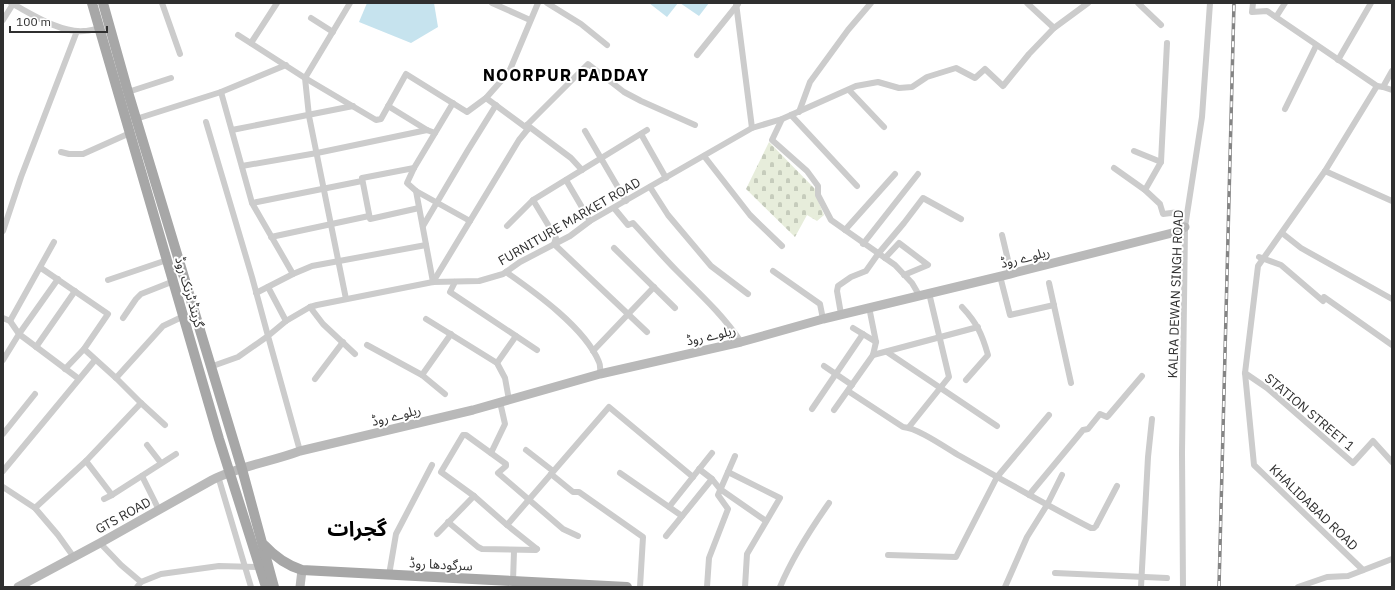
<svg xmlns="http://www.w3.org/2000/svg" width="1395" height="590" viewBox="0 0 1395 590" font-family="'IBM Plex Sans','Noto Sans Arabic',sans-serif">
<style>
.cemetery{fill:url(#cemetery-stones)}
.water{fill:#c6e3ee}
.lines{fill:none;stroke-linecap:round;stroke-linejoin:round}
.street{stroke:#ccc;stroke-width:6}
.secondary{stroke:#b9b9b9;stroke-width:9}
.primary{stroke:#a7a7a7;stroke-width:10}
.rail-casing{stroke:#848484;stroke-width:3.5}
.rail{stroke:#fff;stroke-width:2;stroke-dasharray:6;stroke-linecap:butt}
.labels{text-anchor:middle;stroke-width:4;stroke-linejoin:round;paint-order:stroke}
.street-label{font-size:13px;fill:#2f2f2f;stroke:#fff}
.district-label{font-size:17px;font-weight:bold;letter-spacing:1px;fill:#000;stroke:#fff}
.town-label{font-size:21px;font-weight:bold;fill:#000;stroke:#fff}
</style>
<defs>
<pattern id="cemetery-stones" width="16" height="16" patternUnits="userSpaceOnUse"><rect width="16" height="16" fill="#e7eddb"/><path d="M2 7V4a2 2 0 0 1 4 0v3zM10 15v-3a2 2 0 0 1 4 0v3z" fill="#c6ccbc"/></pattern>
</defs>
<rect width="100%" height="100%" fill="#fff"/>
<polygon class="cemetery" points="769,142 816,190 819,203 824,215 817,221 807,215 795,237 746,189"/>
<g class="water">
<polygon points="367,3 434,3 438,27 411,43 359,22"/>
<polygon points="649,3 678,3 667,17"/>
<polygon points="680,3 709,3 699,16"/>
</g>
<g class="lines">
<g class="street">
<path d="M11 3C32 14 60 33 84 31 90 31 95 29 100 28"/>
<polyline points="162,3 180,54"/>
<polyline points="492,3 530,20"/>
<polyline points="547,3 581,24 607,45"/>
<polyline points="736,3 752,128"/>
<polyline points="1027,3 1054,28"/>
<polyline points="1138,3 1161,25"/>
<polyline points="1253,3 1252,12 1267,11 1377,86"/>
<polyline points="1276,17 1285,3"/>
<polyline points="311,18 333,32"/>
<polyline points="3,20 13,4"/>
<polyline points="238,35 305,78 376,120 381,119 406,74 467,112 486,98"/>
<polyline points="251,43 277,3"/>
<polyline points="697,55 738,4"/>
<polyline points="1338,60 1371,3"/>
<polyline points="1383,87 1392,90"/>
<polyline points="849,90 884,127"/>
<polyline points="128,92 171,78"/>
<polyline points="221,92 252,203 293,274 312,266 426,245"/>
<polyline points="453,103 414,168 407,183 416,191 470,221"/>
<polyline points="388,106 427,130"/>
<polyline points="1285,109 1316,46"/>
<polyline points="799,112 810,82 848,30 871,3"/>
<polyline points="791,115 857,186"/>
<polyline points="136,119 221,92 286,65"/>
<polyline points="782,119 772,140 807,171 818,186 818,195 831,220 895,265 912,283 919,295"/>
<polyline points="206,122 252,277 268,336 238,357 210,367"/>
<polyline points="527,125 571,158 582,170"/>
<polyline points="528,129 486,98 509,72 538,3"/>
<polyline points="232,130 353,106"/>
<polyline points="585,131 626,201"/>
<polyline points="641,134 666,178"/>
<polyline points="1134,151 1161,162"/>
<polyline points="61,152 69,154 83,154 130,133"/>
<polyline points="704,156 750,215 782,246"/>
<polyline points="242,166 317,153 427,130 435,133"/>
<polyline points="414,168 362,178 370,219 419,208"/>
<polyline points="1114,168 1145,190 1160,204 1163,214 1179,212 1176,232"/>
<polyline points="1325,171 1392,201"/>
<polyline points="566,180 590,221"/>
<polyline points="650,187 668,215 711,266 748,294"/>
<polyline points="1145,190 1161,162 1167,43"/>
<polyline points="416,191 433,282"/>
<polyline points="533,200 556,238 554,244 647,332"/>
<polyline points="252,203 362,181"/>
<path d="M614 208 628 225 633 223C648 239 662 256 677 271 700 294 723 315 741 342"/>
<polyline points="423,226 468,150 496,105"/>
<polyline points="507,226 533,200 647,130"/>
<polyline points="845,230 895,174"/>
<polyline points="3,231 21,177 77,31"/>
<polyline points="1282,233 1301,248 1392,299"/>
<polyline points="1002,235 1008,260 1010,274"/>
<polyline points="271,237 369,216"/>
<polyline points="863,244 918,174"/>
<polyline points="614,248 675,308"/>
<polyline points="1259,257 1281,265 1323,301 1324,297 1392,345"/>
<polyline points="885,258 899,243 928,265 904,275"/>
<polyline points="41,268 108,314 84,349 65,369"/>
<polyline points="773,271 820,304 823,319"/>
<path d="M506 272C536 293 585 328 599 362 601 366 600 370 600 374"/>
<polyline points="1000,276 1010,315 1054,305"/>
<polyline points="58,279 19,334 79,379"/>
<polyline points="108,280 167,260"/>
<polyline points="433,282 519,140 528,129 527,125 588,64 624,92 641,101 695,125"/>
<polyline points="455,282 450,292 537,350"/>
<polyline points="1049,283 1071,383"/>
<polyline points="268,287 286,321"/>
<polyline points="256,293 293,274"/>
<polyline points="346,299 309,116 305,78 350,3"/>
<polyline points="310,307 323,324 355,354"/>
<path d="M962 307C977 323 982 334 988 355L966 380"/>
<polyline points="841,314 837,291 838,286 851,277 866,271 878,254 904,223 923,198 961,219"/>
<polyline points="3,318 10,321 19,334 3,360"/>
<polyline points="123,318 136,299 141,294 174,281"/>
<polyline points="426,319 497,363 505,378 509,400"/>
<polyline points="10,321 54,242"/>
<polyline points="853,328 876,342"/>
<polyline points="367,345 422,375 445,394"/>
<polyline points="36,347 75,291"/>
<polyline points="84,349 116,378 141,403 165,425"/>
<polyline points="593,351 654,287"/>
<polyline points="887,352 997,426"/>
<polyline points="873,355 978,327"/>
<polyline points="497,363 516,336"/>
<polyline points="824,366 852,385"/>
<polyline points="1245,373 1267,388 1353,463 1373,441 1392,462"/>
<polyline points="422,375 451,334"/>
<polyline points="116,378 163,326 184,316"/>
<polyline points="315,379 343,342"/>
<path d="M848 391 903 427C918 428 946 448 960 456 1003 480 1046 505 1091 528H1094L1096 526 1117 486"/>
<polyline points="812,409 863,334"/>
<polyline points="834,410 873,355 876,342 869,307"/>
<polyline points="909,427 949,377 929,293"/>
<polyline points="3,434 35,394"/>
<polyline points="147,445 161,463"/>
<polyline points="526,450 553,471"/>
<polyline points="300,451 268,336 286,321 310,307 317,305 433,282 479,281 503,274 520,262 570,236 590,221 752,128 782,119 856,86 878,82 899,88 912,87 927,77 956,68 975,78 985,69 1003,86 1029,54 1054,28 1088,3"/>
<polyline points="491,453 505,424 500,402"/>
<polyline points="86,461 141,403"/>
<polyline points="699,469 712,479 720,489 766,521"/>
<polyline points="3,471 95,360"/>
<polyline points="728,472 780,498 747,554 745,587"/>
<polyline points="620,473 682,516"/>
<polyline points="551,474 573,492 579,492 643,537 640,587"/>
<polyline points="142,476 159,510"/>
<polyline points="218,476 251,587"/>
<polyline points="3,487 35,508 58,535 73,556"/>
<polyline points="1029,495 1083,430 1088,429 1100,414 1107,417 1108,416 1142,376"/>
<polyline points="104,499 112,495"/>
<polyline points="669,507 712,453"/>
<polyline points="35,508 86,461 112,495 176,454"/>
<polyline points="448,522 478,547 482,549 536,550 537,549"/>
<polyline points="507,525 609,407 693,477"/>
<polyline points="437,534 474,496"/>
<polyline points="666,536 712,479"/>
<polyline points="100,543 121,565 141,582"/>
<polyline points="537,549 507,525 474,496 441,472 463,435 466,435 506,464 506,466 498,473 563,529 578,536"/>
<polyline points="888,555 956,557 997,477 1049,415"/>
<polyline points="1363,570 1254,465 1245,373 1258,266 1325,171 1377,86 1383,87 1392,71"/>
<polyline points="1055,573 1167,578"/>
<polyline points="389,575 396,534 432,465"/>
<polyline points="513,581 514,551"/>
<polyline points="137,587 141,582 161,574 219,566 260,567"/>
<polyline points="707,587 709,558 728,509 718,495 735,456"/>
<path d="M780 587C793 556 810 530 829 503"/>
<polyline points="1005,587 1027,537 1047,505 1062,475"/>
<polyline points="1141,587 1148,457 1152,419"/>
<polyline points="1183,587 1182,453 1185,227 1202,117 1210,3"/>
<polyline points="1298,587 1327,577 1348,576 1392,559"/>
</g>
<g class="secondary">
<path d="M18 587 100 543 212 480C239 466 271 462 300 451L473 410 600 374 741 342 823 319 1010 274 1176 232 1185 227"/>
<polyline points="300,587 302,570"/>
</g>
<g class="primary">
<polyline points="92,3 219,439 266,587"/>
<polyline points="103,3 128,92 242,469 274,587"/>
<path d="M264 545C275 557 286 565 302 570L627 587"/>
</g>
<g class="rail-casing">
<polyline id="rail" points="1219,587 1234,3"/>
</g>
<use href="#rail" class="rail"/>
</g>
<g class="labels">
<g class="street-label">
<text transform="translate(569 221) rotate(-30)" y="5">FURNITURE MARKET ROAD</text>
<text transform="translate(1025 257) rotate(-14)" y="5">ریلوے روڈ</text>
<text transform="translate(190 292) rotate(74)" y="5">گرینڈ ٹرنک روڈ</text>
<text transform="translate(1175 294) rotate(-88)" y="5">KALRA DEWAN SINGH ROAD</text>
<text transform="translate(711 335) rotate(-13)" y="5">ریلوے روڈ</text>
<text transform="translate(1310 412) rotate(40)" y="5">STATION STREET 1</text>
<text transform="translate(396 415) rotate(-14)" y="5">ریلوے روڈ</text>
<text transform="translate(1314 507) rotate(44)" y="5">KHALIDABAD ROAD</text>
<text transform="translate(123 515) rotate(-29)" y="5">GTS ROAD</text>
<text transform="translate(441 564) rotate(3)" y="5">سرگودھا روڈ</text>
</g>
<g class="district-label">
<text x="566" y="81">NOORPUR PADDAY</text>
</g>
<g class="town-label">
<text x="357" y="536">گجرات</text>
</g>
</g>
<rect width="1395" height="590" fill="none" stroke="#2f2f2f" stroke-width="8"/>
<path d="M10 26v6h97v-6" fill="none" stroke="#2f2f2f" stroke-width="2"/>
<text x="16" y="26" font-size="12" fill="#2f2f2f" stroke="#ffffff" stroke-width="3" paint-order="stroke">100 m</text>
</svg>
